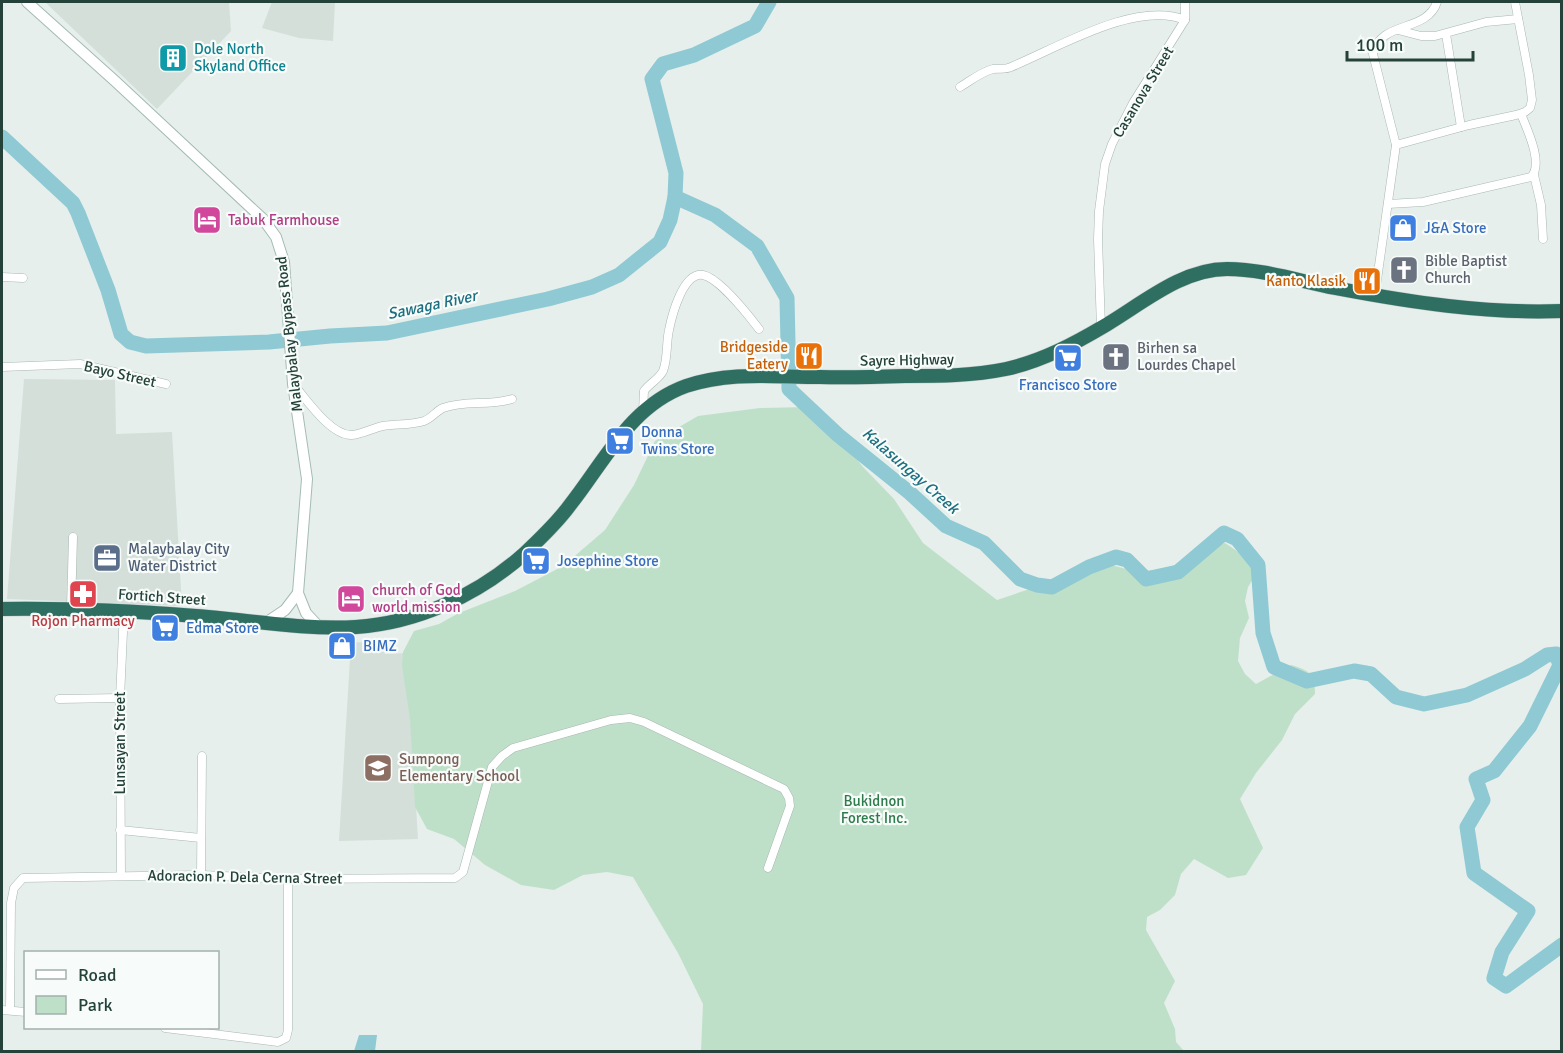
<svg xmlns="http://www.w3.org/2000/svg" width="1563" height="1053" viewBox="0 0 1563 1053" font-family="Signika,sans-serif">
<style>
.built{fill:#d4dfda}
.green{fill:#bfe0c8}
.water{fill:#8ec9d4}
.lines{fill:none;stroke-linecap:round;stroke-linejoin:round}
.river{stroke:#8ec9d4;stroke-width:15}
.street-casing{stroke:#a8b8b2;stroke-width:9}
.secondary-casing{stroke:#a4bbb3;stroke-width:12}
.highway-casing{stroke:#c2cac8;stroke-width:15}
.street{stroke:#fff;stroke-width:8}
.secondary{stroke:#fff;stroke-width:10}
.highway{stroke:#2f6f62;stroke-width:14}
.labels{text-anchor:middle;stroke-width:4.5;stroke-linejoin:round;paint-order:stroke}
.culture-label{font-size:15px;fill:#0d838f;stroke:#f7fbf9;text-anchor:start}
.street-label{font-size:15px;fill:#24423a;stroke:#f7fbf9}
.hotel-label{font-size:15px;fill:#b23c85;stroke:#f7fbf9;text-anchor:start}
.shop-label{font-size:15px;fill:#366cbe;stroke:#f7fbf9;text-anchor:start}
.worship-label{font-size:15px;fill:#5b616d;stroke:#f7fbf9;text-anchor:start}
.food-label{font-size:15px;fill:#c56008;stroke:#f7fbf9;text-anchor:end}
.service-label{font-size:15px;fill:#4e5e75;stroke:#f7fbf9;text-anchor:start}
.health-label{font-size:15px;fill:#be3a42;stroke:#f7fbf9}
.education-label{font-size:15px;fill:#785e54;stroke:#f7fbf9;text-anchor:start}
.park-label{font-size:15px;fill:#2d7a4b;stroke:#f7fbf9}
.water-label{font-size:16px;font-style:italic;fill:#1c6f80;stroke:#f7fbf9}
</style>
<rect width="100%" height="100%" fill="#e6efeb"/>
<g class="built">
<polygon points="45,2 229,2 231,31 157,109"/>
<polygon points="272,2 335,2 333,41 299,38 262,28"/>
<polygon points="24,379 115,380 116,434 172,432 182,606 7,599"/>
<polygon points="351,642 384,643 385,654 407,653 418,839 339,841"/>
</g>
<path class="green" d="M808 407 838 435 863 467 894 499 923 543 997 600 1080 572 1111 565 1138 572 1170 568 1196 552 1225 543 1247 558 1257 573 1248 587 1245 601 1249 618 1240 638 1238 661 1245 674 1256 684 1291 665C1310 671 1315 673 1315 694L1295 714 1282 740 1256 773 1240 799 1263 848 1246 875 1228 878 1194 859 1181 874 1175 895 1160 910 1147 917 1146 930 1175 981 1164 1003 1175 1029 1176 1042 1184 1051 701 1052 703 1004 678 953 633 877 607 872 583 875 554 890 521 885 485 865 454 839 427 829 415 807 410 719 402 666 403 652 414 631 439 624 459 613 515 591 563 566 605 530 634 485 655 441 698 416 760 408Z"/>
<polygon class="water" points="359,1035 377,1035 375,1051 354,1051"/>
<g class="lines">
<g class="river">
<polyline points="2,137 73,203 78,213 108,290 121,334 130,342 146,346 269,342 330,336 387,333 548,299 592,287 619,275 660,242 670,220 675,197 676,173 652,79 663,64 694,55 755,26 769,2"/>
<polyline points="675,197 715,215 757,246 787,298 789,389 838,435 910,493 946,526 984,543 1020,579 1037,585 1052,587 1089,567 1116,557 1127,560 1146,579 1178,572 1224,533 1237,539 1258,565 1263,633 1274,667 1307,681 1354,671 1371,674 1396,697 1424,704 1467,695 1525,669 1547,655 1556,654 1560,665 1530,726 1494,771 1476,779 1483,800 1467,827 1474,873 1528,911 1502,952 1494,978 1506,986 1562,945"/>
</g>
<g class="street-casing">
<g id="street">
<polyline points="1398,30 1421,36 1435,36 1486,22 1518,19"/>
<polyline points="1446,34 1461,127"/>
<path d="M960 87C970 81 981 72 993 69 999 68 1005 70 1011 67 1057 48 1136 0 1185 20"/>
<path d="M1396 145 1373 54C1380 20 1427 33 1437 2"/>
<polyline points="1534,175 1541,205 1543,239"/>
<path d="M1388 204 1423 202 1531 177C1544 164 1527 129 1521 114"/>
<polyline points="2,277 23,278"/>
<polyline points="1375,294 1396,145 1469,125 1516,115 1525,112 1530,108 1532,100 1529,75 1515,2"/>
<polyline points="1101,328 1098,239 1099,211 1105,164 1112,144 1133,103 1185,20 1185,2"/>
<polyline points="2,367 80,364 166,384"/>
<path d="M294 385C307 400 331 436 352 435 363 434 373 428 383 426 397 424 412 425 424 421 432 418 436 411 443 408 465 400 489 406 512 399"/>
<path d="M643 411 644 391C650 383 659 379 663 371 668 359 666 343 669 330 672 315 683 272 703 275 719 278 749 316 759 329"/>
<polyline points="71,608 73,537"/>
<polyline points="59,699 120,698"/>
<polyline points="120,830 201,838"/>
<polyline points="121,875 120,698 124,610"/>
<polyline points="201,875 202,756"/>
<polyline points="2,1010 26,1012"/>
<polyline points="10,1010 11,903 14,888 23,878 201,875 288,879 455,878 463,872 492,767 502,756 513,748 611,720 630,718 644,722 784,789 789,798 790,806 768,868"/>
<polyline points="165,1028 278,1042 286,1038 288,1030 288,879"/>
</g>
</g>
<g class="secondary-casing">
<g id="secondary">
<polyline points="27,2 115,81 263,219 276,237 284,262 293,384 307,479 298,593 306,613 319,627"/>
<polyline points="267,622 285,610 298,593"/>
</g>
</g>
<g class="highway-casing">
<path id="highway" d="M2 609C67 608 131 611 196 616 249 620 303 630 356 627 417 623 478 595 524 554 540 539 557 523 570 505 605 461 630 406 686 386 730 371 775 377 820 377 848 378 877 377 905 376 939 376 972 376 1006 369 1042 361 1074 344 1106 325 1143 303 1182 269 1227 269 1263 269 1299 281 1335 288 1409 302 1486 314 1562 311"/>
</g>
<use href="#street" class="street"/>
<use href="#secondary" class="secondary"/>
<use href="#highway" class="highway"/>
</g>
<defs>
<g id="building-square" transform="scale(1.5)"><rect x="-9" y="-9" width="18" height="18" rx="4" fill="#0f9aa8" stroke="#f7fbf9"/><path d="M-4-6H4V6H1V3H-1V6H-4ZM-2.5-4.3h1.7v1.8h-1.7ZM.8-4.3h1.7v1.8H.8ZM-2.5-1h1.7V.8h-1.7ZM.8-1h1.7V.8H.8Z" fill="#fff"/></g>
<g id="hotel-square" transform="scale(1.5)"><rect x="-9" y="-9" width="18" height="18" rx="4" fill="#d1479c" stroke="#f7fbf9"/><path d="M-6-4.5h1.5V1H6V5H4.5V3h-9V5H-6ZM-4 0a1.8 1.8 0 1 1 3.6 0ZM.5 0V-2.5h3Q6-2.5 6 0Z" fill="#fff"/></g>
<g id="shop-square" transform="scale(1.5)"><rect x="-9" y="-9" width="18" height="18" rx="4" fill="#3f7fe0" stroke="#f7fbf9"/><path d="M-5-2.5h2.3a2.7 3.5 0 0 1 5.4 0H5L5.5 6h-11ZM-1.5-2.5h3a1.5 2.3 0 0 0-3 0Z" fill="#fff"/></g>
<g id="church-square" transform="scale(1.5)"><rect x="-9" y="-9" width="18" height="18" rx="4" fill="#6b7280" stroke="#f7fbf9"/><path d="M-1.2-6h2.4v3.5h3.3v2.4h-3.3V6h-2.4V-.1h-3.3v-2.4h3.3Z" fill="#fff"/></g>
<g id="restaurant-square" transform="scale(1.5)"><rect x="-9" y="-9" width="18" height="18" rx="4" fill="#e8710a" stroke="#f7fbf9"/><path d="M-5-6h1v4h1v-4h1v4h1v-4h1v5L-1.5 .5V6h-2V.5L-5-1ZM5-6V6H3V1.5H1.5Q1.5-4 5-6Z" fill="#fff"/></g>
<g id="supermarket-square" transform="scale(1.5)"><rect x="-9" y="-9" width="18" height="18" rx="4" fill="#3f7fe0" stroke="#f7fbf9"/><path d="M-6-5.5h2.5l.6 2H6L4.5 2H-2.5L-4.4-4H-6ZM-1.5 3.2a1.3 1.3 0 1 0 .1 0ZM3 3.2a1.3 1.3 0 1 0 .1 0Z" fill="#fff"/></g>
<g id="office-square" transform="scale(1.5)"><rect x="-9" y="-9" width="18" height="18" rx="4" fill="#5c6f8a" stroke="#f7fbf9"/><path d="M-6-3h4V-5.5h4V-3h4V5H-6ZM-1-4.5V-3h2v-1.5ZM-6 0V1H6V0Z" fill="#fff"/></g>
<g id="pharmacy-square" transform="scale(1.5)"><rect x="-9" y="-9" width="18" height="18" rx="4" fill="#e0444e" stroke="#f7fbf9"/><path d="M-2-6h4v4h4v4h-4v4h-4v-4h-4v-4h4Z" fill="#fff"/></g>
<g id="school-square" transform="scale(1.5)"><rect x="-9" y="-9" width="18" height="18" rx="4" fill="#8d6e63" stroke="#f7fbf9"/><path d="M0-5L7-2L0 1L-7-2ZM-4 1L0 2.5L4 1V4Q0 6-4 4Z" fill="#fff"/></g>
</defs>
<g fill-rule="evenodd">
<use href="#building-square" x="173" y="58"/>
<use href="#hotel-square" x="207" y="220"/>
<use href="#shop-square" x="1403" y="228"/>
<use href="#church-square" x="1404" y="270"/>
<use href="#restaurant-square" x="1367" y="281"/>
<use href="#restaurant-square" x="809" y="356"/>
<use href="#church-square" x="1116" y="357"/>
<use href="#supermarket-square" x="1068" y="358"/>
<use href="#supermarket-square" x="620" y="441"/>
<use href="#office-square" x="107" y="558"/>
<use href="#supermarket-square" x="536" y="561"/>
<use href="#pharmacy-square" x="83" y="594"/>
<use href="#hotel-square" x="351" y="599"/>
<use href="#supermarket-square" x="165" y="628"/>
<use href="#shop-square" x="342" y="646"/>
<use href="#school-square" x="378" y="768"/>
</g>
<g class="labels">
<g class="culture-label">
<text x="194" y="54">Dole North<tspan x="194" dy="17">Skyland Office</tspan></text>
</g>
<g class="street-label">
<text transform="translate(1143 92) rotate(-59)" y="5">Casanova Street</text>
<text transform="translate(289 334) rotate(-96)" y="5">Malaybalay Bypass Road</text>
<text transform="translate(907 360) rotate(-1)" y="5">Sayre Highway</text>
<text transform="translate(120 374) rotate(13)" y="5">Bayo Street</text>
<text transform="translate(162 597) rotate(4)" y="5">Fortich Street</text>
<text transform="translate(120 743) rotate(-90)" y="5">Lunsayan Street</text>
<text transform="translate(245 877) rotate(1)" y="5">Adoracion P. Dela Cerna Street</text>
</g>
<g class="hotel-label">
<text x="228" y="225">Tabuk Farmhouse</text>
<text x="372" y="595">church of God<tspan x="372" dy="17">world mission</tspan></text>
</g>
<g class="shop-label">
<text x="1424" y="233">J&amp;A Store</text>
<text x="1068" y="390" text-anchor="middle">Francisco Store</text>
<text x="641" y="437">Donna<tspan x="641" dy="17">Twins Store</tspan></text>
<text x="557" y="566">Josephine Store</text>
<text x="186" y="633">Edma Store</text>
<text x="363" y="651">BIMZ</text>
</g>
<g class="worship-label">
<text x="1425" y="266">Bible Baptist<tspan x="1425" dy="17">Church</tspan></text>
<text x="1137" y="353">Birhen sa<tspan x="1137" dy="17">Lourdes Chapel</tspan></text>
</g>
<g class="food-label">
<text x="1346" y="286">Kanto Klasik</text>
<text x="788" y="352">Bridgeside<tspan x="788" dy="17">Eatery</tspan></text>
</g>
<g class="service-label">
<text x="128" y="554">Malaybalay City<tspan x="128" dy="17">Water District</tspan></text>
</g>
<g class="health-label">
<text x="83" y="626">Rojon Pharmacy</text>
</g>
<g class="education-label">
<text x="399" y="764">Sumpong<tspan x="399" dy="17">Elementary School</tspan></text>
</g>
<g class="park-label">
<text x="874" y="806">Bukidnon<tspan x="874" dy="17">Forest Inc.</tspan></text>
</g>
<g class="water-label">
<text transform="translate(432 304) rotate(-12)" y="6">Sawaga River</text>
<text transform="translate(911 470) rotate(41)" y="6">Kalasungay Creek</text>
</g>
</g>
<rect width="1563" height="1053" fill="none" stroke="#24423a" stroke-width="6"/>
<rect x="24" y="951" width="195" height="78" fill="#f7fbf9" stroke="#a3b1ad" stroke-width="1.5"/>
<rect x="36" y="970" width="30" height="9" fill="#ffffff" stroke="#a3b1ad" stroke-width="1.5"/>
<text x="78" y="981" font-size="18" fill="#24423a">Road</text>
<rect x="36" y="996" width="30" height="18" fill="#bfe0c8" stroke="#a3b1ad" stroke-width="1.5"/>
<text x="78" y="1011" font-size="18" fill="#24423a">Park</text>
<path d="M1347 51v9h126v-9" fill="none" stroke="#24423a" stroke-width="3"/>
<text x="1356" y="51" font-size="18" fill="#24423a" stroke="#f7fbf9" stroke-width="4.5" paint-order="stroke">100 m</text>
</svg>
